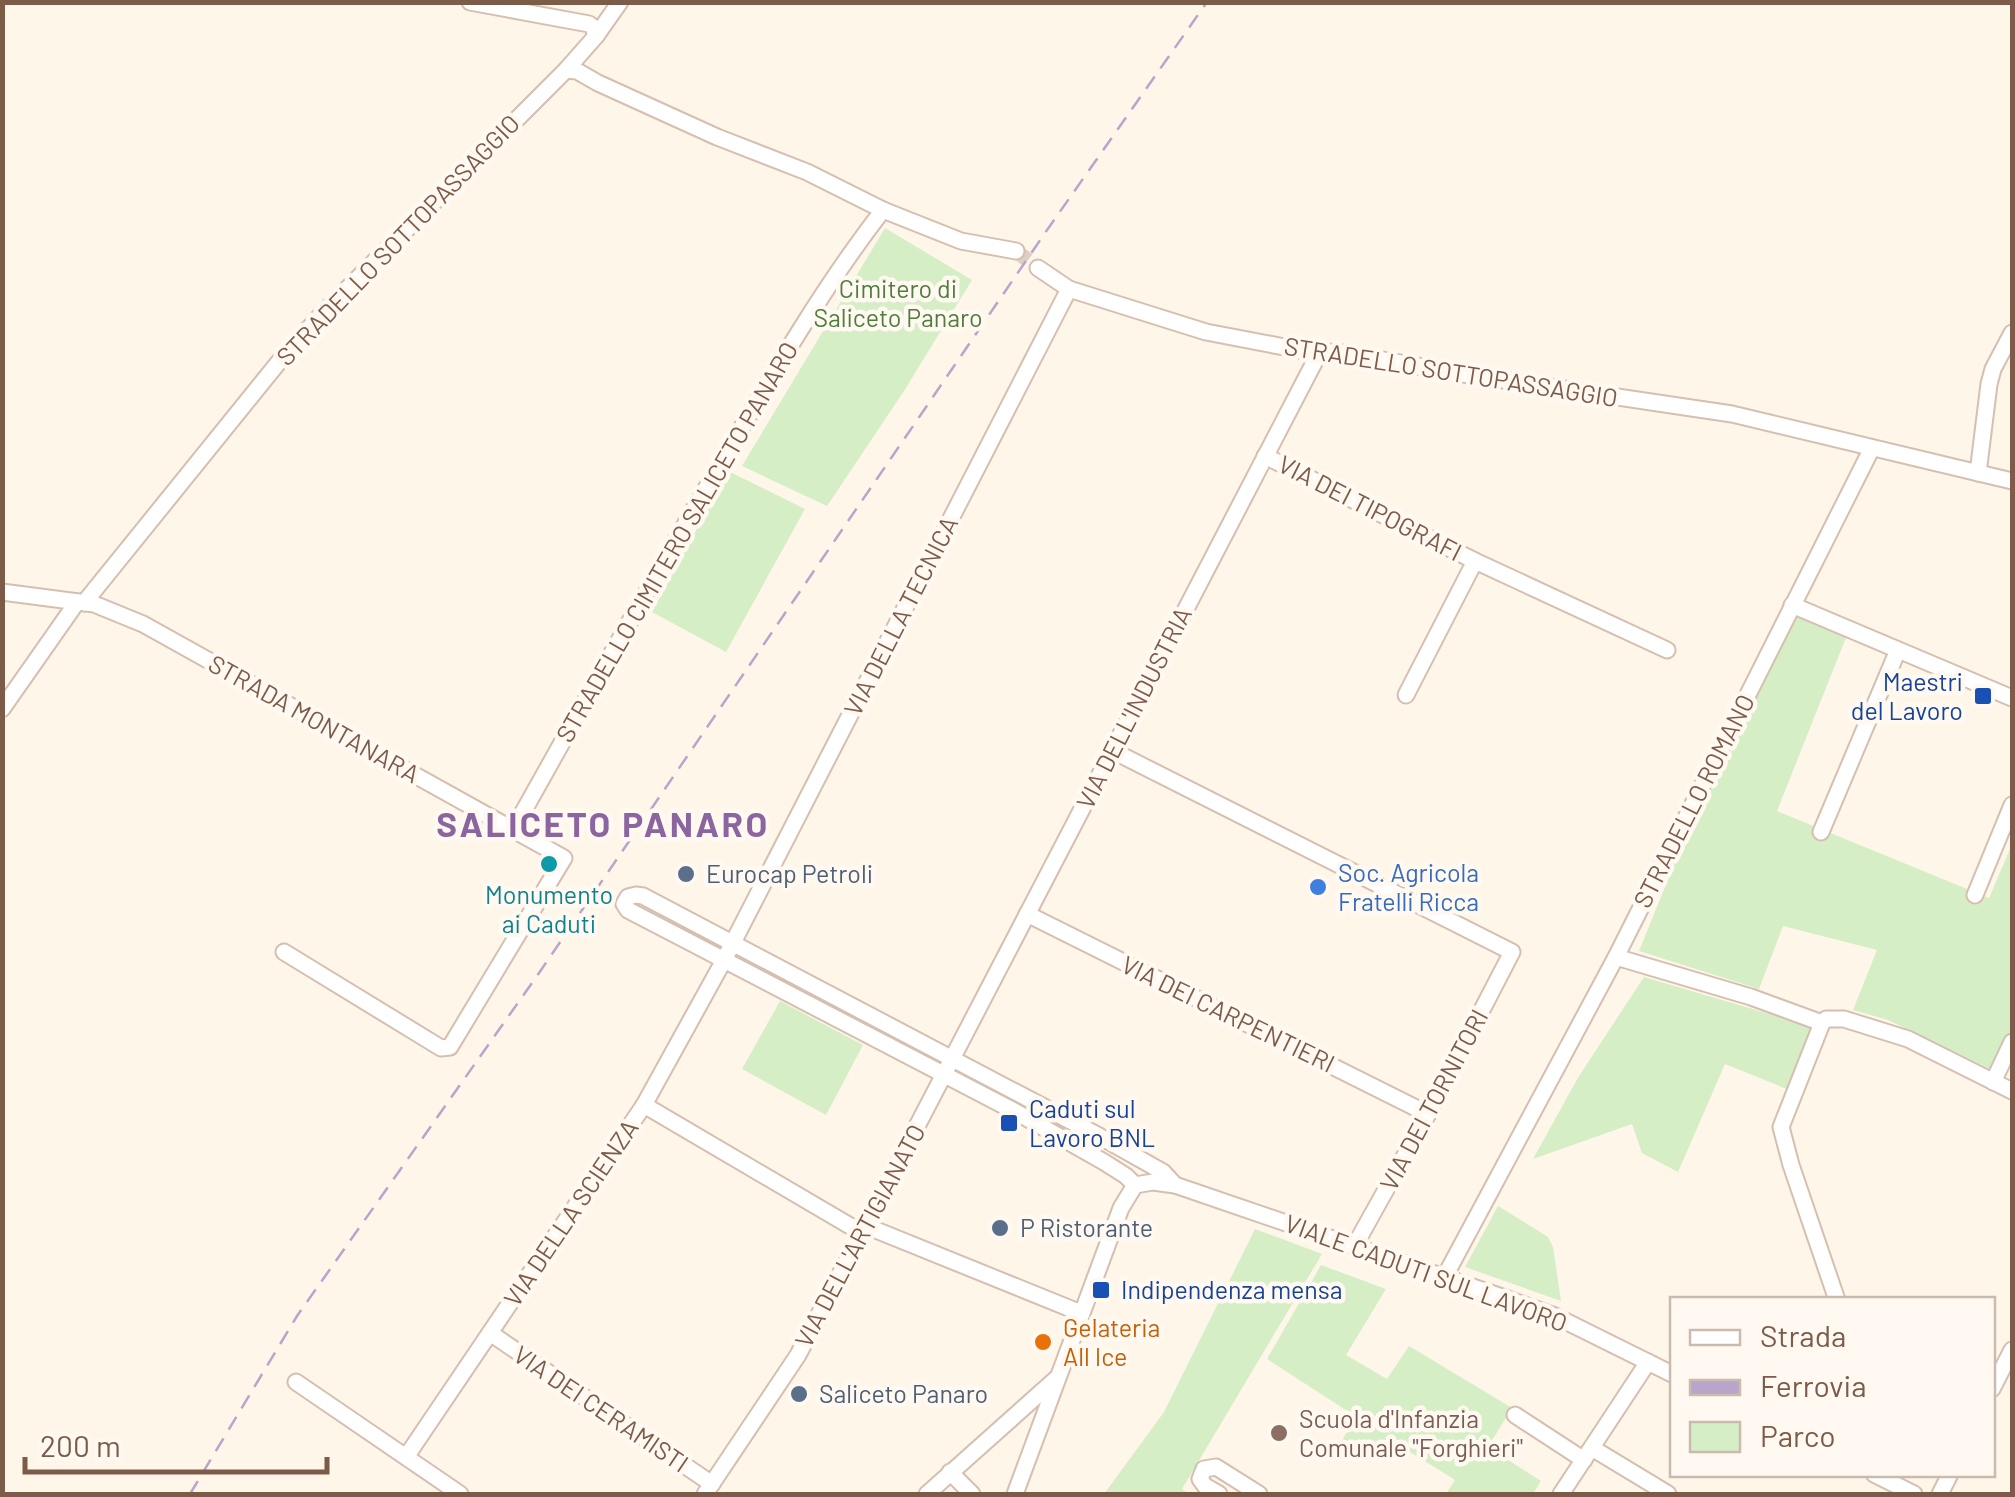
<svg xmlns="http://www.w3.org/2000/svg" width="2015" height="1497" viewBox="0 0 2015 1497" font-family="Barlow,sans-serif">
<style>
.green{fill:#d6eec5}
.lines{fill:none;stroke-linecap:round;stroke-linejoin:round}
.minor-tunnel{stroke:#decfc1;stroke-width:15;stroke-dasharray:15 8;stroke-linecap:butt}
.minor-casing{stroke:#d5bfb0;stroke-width:19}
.minor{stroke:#fff;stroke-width:15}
.rail{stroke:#b9a4cb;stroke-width:2.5;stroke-dasharray:15 10;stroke-linecap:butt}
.transit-dot{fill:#1a4fb4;stroke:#fff9f1;stroke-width:4}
.culture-dot{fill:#0f9aa8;stroke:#fff9f1;stroke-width:4}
.service-dot{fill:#5c6f8a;stroke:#fff9f1;stroke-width:4}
.shop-dot{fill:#3f7fe0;stroke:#fff9f1;stroke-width:4}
.food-dot{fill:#e8710a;stroke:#fff9f1;stroke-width:4}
.education-dot{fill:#8d6e63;stroke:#fff9f1;stroke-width:4}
.labels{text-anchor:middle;stroke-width:9;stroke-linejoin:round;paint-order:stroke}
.street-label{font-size:25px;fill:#7c5b49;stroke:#fff9f1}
.park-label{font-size:25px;fill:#507d3c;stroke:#fff9f1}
.transit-label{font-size:25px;fill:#164399;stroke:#fff9f1;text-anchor:start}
.shop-label{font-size:25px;fill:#366cbe;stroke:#fff9f1;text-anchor:start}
.service-label{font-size:25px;fill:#4e5e75;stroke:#fff9f1;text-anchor:start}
.culture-label{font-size:25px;fill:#0d838f;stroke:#fff9f1}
.food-label{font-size:25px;fill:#c56008;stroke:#fff9f1;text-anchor:start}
.education-label{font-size:25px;fill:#785e54;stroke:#fff9f1;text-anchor:start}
.district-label{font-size:35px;font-weight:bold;letter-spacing:2.5px;fill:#8b659f;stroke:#fff9f1}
</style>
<rect width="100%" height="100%" fill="#fef6e9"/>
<g class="green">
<polygon points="885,228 972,280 904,391 827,506 742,466"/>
<polygon points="728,471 805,509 726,652 652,612"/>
<polygon points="1795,614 1847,635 1777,811 1989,898 2012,844 2012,1032 1994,1071 1888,1020 1853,1010 1877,950 1783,926 1759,989 1639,951 1689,828"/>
<polygon points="1644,977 1814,1027 1789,1090 1725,1064 1678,1172 1642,1153 1632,1124 1533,1159 1579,1076"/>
<polygon points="780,1001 863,1045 826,1115 742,1069"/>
<polygon points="1498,1206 1548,1237 1553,1247 1561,1301 1465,1267"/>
<polygon points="1255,1229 1322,1254 1182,1489 1190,1494 1104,1494 1164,1412"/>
<polygon points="1321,1265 1386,1289 1346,1355 1387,1379 1409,1346 1512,1408 1488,1447 1541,1481 1533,1494 1446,1494 1455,1480 1399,1445 1338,1449 1355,1416 1267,1359"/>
</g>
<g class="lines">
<polyline class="minor-tunnel" points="1016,251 1038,268"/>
<g class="minor-casing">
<g id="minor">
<polyline points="470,2 589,24 593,27 596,36"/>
<polyline points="566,70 596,36 620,2"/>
<polyline points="1038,268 1069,289 1206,332 1300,350 1317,357 1326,352 1343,353 1463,374 1732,414 2012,481"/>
<polyline points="1265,456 1475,561 1667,650"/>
<polyline points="1978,473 1989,384 1993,369 2012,333"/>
<polyline points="2,592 94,604 143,624 564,858 450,1047 441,1048 284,952"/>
<polyline points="84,603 282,358 322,314 566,70 577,71 598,83 717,137 807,172 883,210 961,241 1016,251"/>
<polyline points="1792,605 2012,698"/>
<polyline points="1406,695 1475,561"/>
<polyline points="2,709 77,602"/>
<polyline points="1111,750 1512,952 1428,1114 1354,1247"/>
<path d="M513 830C584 704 653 577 727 453 775 370 824 286 883 210"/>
<polyline points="1821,832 1898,650"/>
<polyline points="1975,895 2012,805"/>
<polyline points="1027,914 1428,1114"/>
<polyline points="1616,957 1751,997 1822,1023 1826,1019 1844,1019 1908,1039 2012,1091"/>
<polyline points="1822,1023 1781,1127 1791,1165 1837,1300"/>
<polyline points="1993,1082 2012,1042"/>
<polyline points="644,1105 862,1233"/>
<polyline points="1135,1185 1126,1176 1104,1162 1016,1112 628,910 624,904 628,897 636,895 643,896 1099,1136 1163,1172 1175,1185"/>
<polyline points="1135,1185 1153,1182 1175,1185 1508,1299 1555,1316 1672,1374"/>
<polyline points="866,1226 1081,1313"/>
<polyline points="1444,1278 1616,957 1872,448"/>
<polyline points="490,1333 712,1484"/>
<polyline points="296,1382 460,1494"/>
<polyline points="1992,1389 2012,1350"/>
<polyline points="1515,1415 1584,1460"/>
<polyline points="1592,1448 1668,1494"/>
<polyline points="406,1457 644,1105 724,960 1069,289"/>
<polyline points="950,1472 972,1494"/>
<polyline points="1874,1474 1914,1494"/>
<polyline points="705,1494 798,1355 1317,357"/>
<polyline points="927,1494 1058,1377"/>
<polyline points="1015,1494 1121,1208 1135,1185"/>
<polyline points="1219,1494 1205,1486 1200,1479 1204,1469 1216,1467 1259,1494"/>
<polyline points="1561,1494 1648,1362"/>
<polyline points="1940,1494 1950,1474"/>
</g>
</g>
<use href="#minor" class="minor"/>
<polyline class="rail" points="190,1494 297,1316 539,973 1045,233 1207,2"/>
</g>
<g class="transit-dot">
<rect x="1973" y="686" width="20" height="20" rx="5"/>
<rect x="999" y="1113" width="20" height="20" rx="5"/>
<rect x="1091" y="1280" width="20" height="20" rx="5"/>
</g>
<circle class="culture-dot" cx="549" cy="864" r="10"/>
<g class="service-dot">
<circle cx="686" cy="874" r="10"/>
<circle cx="1000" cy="1228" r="10"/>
<circle cx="799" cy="1394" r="10"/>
</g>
<circle class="shop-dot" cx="1318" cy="887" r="10"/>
<circle class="food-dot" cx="1043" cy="1342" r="10"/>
<circle class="education-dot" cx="1279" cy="1433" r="10"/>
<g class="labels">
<g class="street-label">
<text transform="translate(398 240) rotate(-46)" y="9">STRADELLO SOTTOPASSAGGIO</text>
<text transform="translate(1451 372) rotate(9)" y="9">STRADELLO SOTTOPASSAGGIO</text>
<text transform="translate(1370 508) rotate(27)" y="9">VIA DEI TIPOGRAFI</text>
<text transform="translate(677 542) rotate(-60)" y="9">STRADELLO CIMITERO SALICETO PANARO</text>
<text transform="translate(901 616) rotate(-63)" y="9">VIA DELLA TECNICA</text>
<text transform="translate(1134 708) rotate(-63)" y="9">VIA DELL'INDUSTRIA</text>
<text transform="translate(314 719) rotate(29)" y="9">STRADA MONTANARA</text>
<text transform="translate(1694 801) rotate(-63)" y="9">STRADELLO ROMANO</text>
<text transform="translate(1228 1014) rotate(26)" y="9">VIA DEI CARPENTIERI</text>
<text transform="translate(1434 1100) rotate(-62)" y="9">VIA DEI TORNITORI</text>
<text transform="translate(571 1213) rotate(-56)" y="9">VIA DELLA SCIENZA</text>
<text transform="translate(860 1236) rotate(-62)" y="9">VIA DELL'ARTIGIANATO</text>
<text transform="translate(1426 1273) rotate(20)" y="9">VIALE CADUTI SUL LAVORO</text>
<text transform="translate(601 1409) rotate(34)" y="9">VIA DEI CERAMISTI</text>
</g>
<g class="park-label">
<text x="898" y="298">Cimitero di<tspan x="898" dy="29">Saliceto Panaro</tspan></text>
</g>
<g class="transit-label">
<text x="1963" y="691" text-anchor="end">Maestri<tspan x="1963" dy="29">del Lavoro</tspan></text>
<text x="1029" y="1118">Caduti sul<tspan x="1029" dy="29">Lavoro BNL</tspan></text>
<text x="1121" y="1299">Indipendenza mensa</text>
</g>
<g class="shop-label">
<text x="1338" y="882">Soc. Agricola<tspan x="1338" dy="29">Fratelli Ricca</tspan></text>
</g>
<g class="service-label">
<text x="706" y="883">Eurocap Petroli</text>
<text x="1020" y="1237">P Ristorante</text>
<text x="819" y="1403">Saliceto Panaro</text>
</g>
<g class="culture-label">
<text x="549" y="904">Monumento<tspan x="549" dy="29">ai Caduti</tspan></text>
</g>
<g class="food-label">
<text x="1063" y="1337">Gelateria<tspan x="1063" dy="29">All Ice</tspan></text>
</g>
<g class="education-label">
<text x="1299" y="1428">Scuola d'Infanzia<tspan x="1299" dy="29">Comunale "Forghieri"</tspan></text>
</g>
<g class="district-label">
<text x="603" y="837">SALICETO PANARO</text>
</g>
</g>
<rect width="2015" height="1497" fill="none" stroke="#7c5b49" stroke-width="10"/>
<rect x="1670" y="1297" width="325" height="180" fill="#fff9f1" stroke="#cbbaae" stroke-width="2.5"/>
<rect x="1690" y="1330" width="50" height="15" fill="#ffffff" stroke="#cbbaae" stroke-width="2.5"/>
<text x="1760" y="1347" font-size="30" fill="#7c5b49">Strada</text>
<rect x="1690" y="1380" width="50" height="15" fill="#b9a4cb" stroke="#cbbaae" stroke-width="2.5"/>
<text x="1760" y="1397" font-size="30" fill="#7c5b49">Ferrovia</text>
<rect x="1690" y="1422" width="50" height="30" fill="#d6eec5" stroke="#cbbaae" stroke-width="2.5"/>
<text x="1760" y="1447" font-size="30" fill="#7c5b49">Parco</text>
<path d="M25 1457v15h302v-15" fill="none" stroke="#7c5b49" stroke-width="5"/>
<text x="40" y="1457" font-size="30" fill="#7c5b49" stroke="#fff9f1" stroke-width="8" paint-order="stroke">200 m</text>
</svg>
